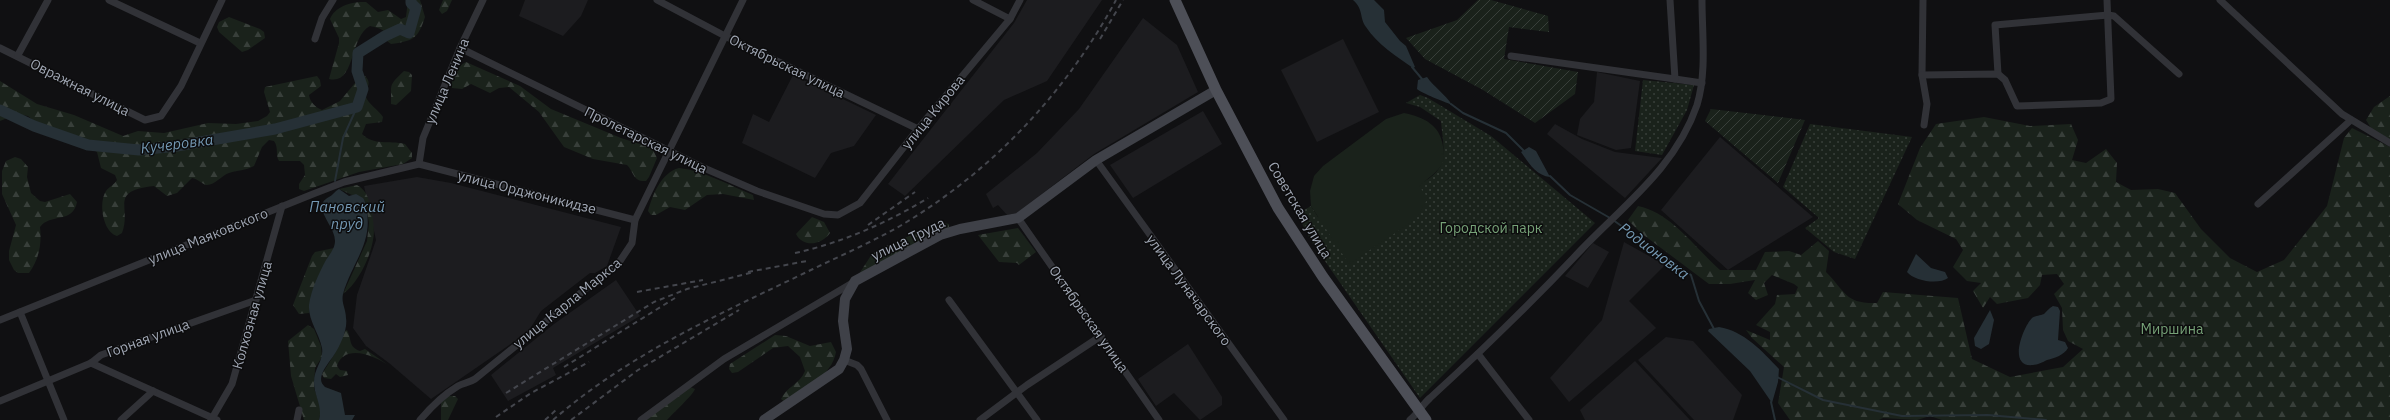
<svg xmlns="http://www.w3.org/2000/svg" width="2390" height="420" viewBox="0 0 2390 420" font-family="'IBM Plex Sans',sans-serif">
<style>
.built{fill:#1c1c1f}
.grass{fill:url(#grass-dots)}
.forest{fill:url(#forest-firs)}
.garden{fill:url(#garden-furrows)}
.pitch{fill:#1a221b}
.water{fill:#263036}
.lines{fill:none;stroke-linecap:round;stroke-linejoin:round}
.stream{stroke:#263036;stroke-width:2}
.river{stroke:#263036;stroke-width:11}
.street{stroke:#313237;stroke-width:7}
.secondary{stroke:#3f4148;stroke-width:10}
.primary{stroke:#4d4f57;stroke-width:11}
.rail{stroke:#44464d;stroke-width:2;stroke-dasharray:5 4;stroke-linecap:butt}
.labels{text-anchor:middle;stroke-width:3;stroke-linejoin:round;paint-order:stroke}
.street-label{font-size:14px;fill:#a0a7b4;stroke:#0c0c0d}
.park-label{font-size:14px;fill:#76a177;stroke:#0c0c0d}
.water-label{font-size:15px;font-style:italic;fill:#7498b3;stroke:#0c0c0d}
</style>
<defs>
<pattern id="grass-dots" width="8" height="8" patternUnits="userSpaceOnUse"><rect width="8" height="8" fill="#1a221b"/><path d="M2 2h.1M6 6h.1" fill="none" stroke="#383f3a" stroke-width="1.8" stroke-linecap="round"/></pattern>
<pattern id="forest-firs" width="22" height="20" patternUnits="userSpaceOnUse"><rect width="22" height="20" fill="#1a221b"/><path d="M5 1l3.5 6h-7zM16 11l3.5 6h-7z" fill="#383f3a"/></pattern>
<pattern id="garden-furrows" width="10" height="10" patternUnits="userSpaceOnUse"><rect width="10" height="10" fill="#1a221b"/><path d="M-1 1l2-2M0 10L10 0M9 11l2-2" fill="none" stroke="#383f3a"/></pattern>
</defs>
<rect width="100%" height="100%" fill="#101012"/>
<g class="built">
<polygon points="525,0 588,0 581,16 563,36 519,16"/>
<polygon points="1027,0 1102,0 1047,81 1004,100 905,196 888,184 1014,23"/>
<polygon points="1143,18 1177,45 1198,92 1094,154 1017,213 1007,215 998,205 993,208 986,194 1037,153 1079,109"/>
<polygon points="1343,39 1379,112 1317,142 1281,70"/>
<polygon points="1597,72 1640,81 1631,148 1616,150 1577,135 1580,119 1594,102"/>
<polygon points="793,75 876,115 854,146 831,153 815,178 742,143 753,114 769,122"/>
<polygon points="1203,111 1222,144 1133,198 1110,165"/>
<polygon points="1555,124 1582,139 1615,152 1662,158 1625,198 1547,134"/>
<polygon points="1720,137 1813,217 1728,270 1661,210"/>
<polygon points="417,177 451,183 621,227 607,266 595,273 590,273 541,311 528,332 431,399 389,363 366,346 353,328 357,295 376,240 364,186"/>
<polygon points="1624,242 1665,265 1629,301 1656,328 1569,402 1550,378 1602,320"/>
<polygon points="1593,243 1609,252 1588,288 1565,276"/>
<polygon points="616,280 640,316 553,368 556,375 508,401 491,375 554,324"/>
<polygon points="1666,337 1693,341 1742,395 1733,420 1694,420 1638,360"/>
<polygon points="1188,344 1222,397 1222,405 1200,420 1174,393 1156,406 1138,379"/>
<polygon points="1635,361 1690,420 1585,420 1580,410"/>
</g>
<g class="grass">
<polygon points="1643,80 1694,85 1687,110 1662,155 1635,151"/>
<path d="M1420 95 1428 98 1491 136 1595 223 1420 398 1311 241 1297 214 1311 206 1318 217C1346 208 1420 193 1437 171 1448 158 1442 137 1441 121L1420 107 1406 103Z"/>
<polygon points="1810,124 1912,137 1855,259 1834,252 1805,228 1819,218 1783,187"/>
</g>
<g class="forest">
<path d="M408 0H420L425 17C418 39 413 41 391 44L387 41C388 30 380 28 370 26 349 37 356 85 329 79L339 43V38L330 19C335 6 353 1 366 2L378 12 388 10 401 19 406 17Z"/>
<polygon points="443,0 452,0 447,11 442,14 439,10"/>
<polygon points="229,17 260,29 264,32 265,38 248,50 242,52 219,32 217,27 219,22"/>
<path d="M466 62 520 86 551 109 621 138 652 148 657 158 649 177 646 181C633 182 634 172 627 165L593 159 564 147 539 112 509 87 499 88 490 93 471 84 462 89 452 88C451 78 457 66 466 62Z"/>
<path d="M404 71 409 72 412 75 411 91 396 105 391 104C392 84 387 87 404 71Z"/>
<path d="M317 76 320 80 321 86 309 95C310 102 315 107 322 110L340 101 360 77 365 76C374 85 363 89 366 97 367 102 379 111 383 117L382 122 366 124 362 134C374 146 388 140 405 144L412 153V158L403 164 359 172 304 191 299 189V184L305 175 304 165 300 161H279C275 154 279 148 274 141L269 140 262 147 254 166C245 171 238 170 229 173 222 175 214 186 206 185 201 183 198 179 192 178L177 193 167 196 154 186C108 191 132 207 122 233L117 236C103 232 98 203 106 191 109 187 114 185 117 180L115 175 101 168 97 152 88 146 52 136 28 116 17 114 0 121V81L37 104 74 115 123 136 138 131 164 133 208 123 236 124 258 121 267 116 270 112 264 92 265 87Z"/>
<polygon points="2390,96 2390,140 2374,133 2366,120 2374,107"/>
<path d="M1984 117 2030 126 2071 124 2078 140 2072 160 2086 163 2106 149 2117 163 2116 182 2131 190 2158 189 2175 193 2201 229 2230 258 2257 272 2284 260 2327 206 2344 138 2352 128 2390 147V420H1942L1930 416 1917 420 1883 418 1879 420H1790L1778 403 1784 367 1752 338 1746 330 1770 340V332L1756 325 1775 304 1777 295 1795 294 1798 287 1794 284 1772 275 1764 283 1768 295 1756 300 1748 293 1755 280 1730 284H1709L1641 233 1628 220 1638 206C1672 213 1695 248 1720 270H1756L1765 252 1789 251 1801 255 1818 241 1829 251 1826 272C1846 292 1845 304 1877 303L1883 292 1958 298 1972 359 2010 377 2063 367 2083 349 2068 341 2063 330 2062 308 2054 294 2064 284 2057 274 2042 275 2040 285 2028 298 1997 304 1990 297 1983 308 1973 291 1981 283 1967 281 1953 267 1963 250 1956 239 1917 220 1898 204 1920 148 1936 124Z"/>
<path d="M15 157 21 159 28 167 27 177 31 193 40 201 45 202 70 194 77 202C73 224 50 213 40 227 42 244 39 259 29 273H18L14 270 9 260V251L16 225 2 194V171L6 161Z"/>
<path d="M679 168C705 171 728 185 753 195L754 200 723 194 707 195 685 210 670 207 656 215H651L648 211C653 194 661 173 679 168Z"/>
<path d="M357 185C367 190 370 202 372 212 373 221 375 231 373 240 370 258 358 283 343 294L367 241 369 223 365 201 339 189Z"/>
<path d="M812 217 824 222 830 233C822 245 803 248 796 234Z"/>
<polygon points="941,222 949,224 949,229 859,274 870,257 877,250"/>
<polygon points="1018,228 1036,252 1019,265 1017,263 999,262 978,235"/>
<polygon points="334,248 312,294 309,313 299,314 293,305 312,256 315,252"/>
<polygon points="308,325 314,329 321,346 322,357 315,368 314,388 321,409 319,420 304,420 291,376 288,341"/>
<path d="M347 330C352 339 348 347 360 351L365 349 391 367C377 357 345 342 337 366L340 370 347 371 348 375 340 377 336 374 331 379 324 378 322 374 334 355 345 331Z"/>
<path d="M775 335 786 336 810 346 831 342 836 352C832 376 804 389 785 402L781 399C786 387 800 384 805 371L800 357 788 346 773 348 738 372 732 373 729 369 730 364Z"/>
<path d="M690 387 695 389C693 395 673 413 667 420H644Z"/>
<polygon points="449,396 455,396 458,399 448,420 441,420 441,402"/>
</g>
<g class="garden">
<polygon points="1478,0 1491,0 1548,16 1549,32 1509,27 1504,59 1578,72 1575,94 1535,123 1483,90 1425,59 1406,38 1457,20"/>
<polygon points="1711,109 1805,120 1778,183 1705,121"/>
</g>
<path class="pitch" d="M1404 113C1424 117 1440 125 1443 146 1444 152 1445 159 1442 164 1437 173 1427 179 1419 186L1428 198 1416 219 1349 264 1311 206 1310 191 1314 176 1323 166 1386 119Z"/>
<g class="water">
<path d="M1353 0H1374L1384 10 1385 22 1400 41 1406 46 1415 67 1413 68C1396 56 1378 45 1366 27 1359 17 1364 10 1353 0Z"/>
<path d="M1427 77C1434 87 1446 95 1452 105 1443 101 1423 94 1417 89L1418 80Z"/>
<path d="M1529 147 1536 151 1550 177C1536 176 1528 162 1521 152Z"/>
<path d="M339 189 349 196 356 194 363 198C366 202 366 208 367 213 372 244 351 265 343 294 341 303 346 309 346 318 348 329 340 346 334 355 329 363 314 378 325 387L341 393 345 415H355L352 420H319C323 406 314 396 314 382 314 368 324 360 322 348 319 333 308 320 309 305 311 290 319 273 326 260 330 254 335 248 335 241 335 225 310 207 329 197 333 195 335 191 339 189Z"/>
<path d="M1916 254 1931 268 1945 272 1948 278C1939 285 1914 281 1907 272Z"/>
<path d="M2053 306 2058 307 2060 311 2058 340 2065 342 2068 348C2064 355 2055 358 2047 360 2043 362 2037 365 2033 365 2007 368 2023 327 2032 318 2036 315 2040 316 2044 314 2047 311 2049 308 2053 306Z"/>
<polygon points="1990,310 1994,320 1989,344 1981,349 1975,346 1974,338"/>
<path d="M1719 327C1744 331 1762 351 1779 369L1778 382 1772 403 1750 371 1708 331 1709 329Z"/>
</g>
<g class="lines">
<g class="stream">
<polyline points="1412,67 1422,79"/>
<polyline points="1451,104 1463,113 1506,133 1525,152"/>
<polyline points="1550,176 1570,195 1610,218"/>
<polyline points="335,181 343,138 357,107"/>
<polyline points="1613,220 1691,275 1699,301 1714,329"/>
<polyline points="1777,377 1823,400 1902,416 1988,415 2046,420"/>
<polyline points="1771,402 1775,420"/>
</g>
<polyline class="river" points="0,110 34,126 88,145 139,150 177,146 275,129 357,107 363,89 357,71 358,53 385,36 400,29 409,33 416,8 411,3 411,0"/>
<g class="street">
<polyline points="109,0 200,43"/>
<polyline points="657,0 725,36 918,129"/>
<polyline points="973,0 1010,19"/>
<polyline points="1670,0 1675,79 1702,83"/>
<polyline points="1923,0 1922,75 1927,104 1924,125"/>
<polyline points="2220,0 2342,114 2390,143"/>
<polyline points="315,39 322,18 333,0"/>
<polyline points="0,48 145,120 161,116 181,86 222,0"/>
<polyline points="460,48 704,168 757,191 824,214 838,215 860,203 918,129 1010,19 1020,0"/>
<polyline points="18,55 48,0"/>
<polyline points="1511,56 1675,79"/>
<polyline points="1998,74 1995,25 2108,15 2114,16 2179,74"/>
<polyline points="1922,75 1998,74 2005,80 2017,106 2101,103 2111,99 2107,0"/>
<polyline points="1096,160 1284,420"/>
<polyline points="419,164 423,138 460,48 483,0"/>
<polyline points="2258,204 2351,120"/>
<polyline points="1018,218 1159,420"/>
<polyline points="949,300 1037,420"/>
<polyline points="20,312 64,420"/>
<polyline points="0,320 313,194 344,182 419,164 635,220"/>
<polyline points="1478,354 1529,420"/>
<polyline points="844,360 857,365 861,369 887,420"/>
<polyline points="91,363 217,420"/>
<polyline points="0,401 91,363 101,355 256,300"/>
<polyline points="121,420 153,391"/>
<polyline points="211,420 232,384 282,206"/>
<polyline points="297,420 299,410"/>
<path d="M420 420C431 407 443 395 458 386 463 383 469 383 475 379L620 261 632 243 635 220 743 0"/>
<polyline points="641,420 724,359 854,282"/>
<polyline points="980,420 1027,385 1101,336"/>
<path d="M1410 420C1418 413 1423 404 1430 398 1483 350 1533 301 1581 250 1624 205 1676 167 1697 105 1707 72 1702 35 1702 0"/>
</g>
<polyline class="secondary" points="764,420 839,369 844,360 847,349 843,321 845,299 855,281 940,235 960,229 1018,218 1096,160 1216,90"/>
<polyline class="primary" points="1175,0 1216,90 1278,208 1323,277 1426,420"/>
<g class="rail">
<polyline points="1100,39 1123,0"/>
<polyline points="868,225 915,192"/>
<path d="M795 253C841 243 887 223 928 198"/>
<polyline points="748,272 807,261"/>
<polyline points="637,292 703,280"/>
<polyline points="564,367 675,298"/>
<polyline points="506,393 654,302 687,289 754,272"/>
<polyline points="496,417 531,393 589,362"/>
<polyline points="545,420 556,410"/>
<path d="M553 420C630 353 722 313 813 269 842 255 872 242 900 226 991 172 1066 93 1116 0"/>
<polyline points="571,420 638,370 739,310"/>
</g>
</g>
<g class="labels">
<g class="street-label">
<text transform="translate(787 66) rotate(26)" y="5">Октябрьская улица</text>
<text transform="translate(447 81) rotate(-67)" y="5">улица Ленина</text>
<text transform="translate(80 87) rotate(27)" y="5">Овражная улица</text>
<text transform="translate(933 112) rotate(-51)" y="5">улица Кирова</text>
<text transform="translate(646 140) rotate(26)" y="5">Пролетарская улица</text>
<text transform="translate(527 192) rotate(14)" y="5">улица Орджоникидзе</text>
<text transform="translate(1300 210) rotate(59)" y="5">Советская улица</text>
<text transform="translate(208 236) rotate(-22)" y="5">улица Маяковского</text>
<text transform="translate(908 239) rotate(-26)" y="5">улица Труда</text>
<text transform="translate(1189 290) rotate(54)" y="5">улица Луначарского</text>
<text transform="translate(567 303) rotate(-39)" y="5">улица Карла Маркса</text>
<text transform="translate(252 315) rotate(-74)" y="5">Колхозная улица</text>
<text transform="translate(1089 319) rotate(55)" y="5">Октябрьская улица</text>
<text transform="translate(148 338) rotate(-20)" y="5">Горная улица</text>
</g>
<g class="park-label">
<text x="1491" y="233">Городской парк</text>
<text x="2172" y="334">Миршина</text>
</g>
<g class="water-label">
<text transform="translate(177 144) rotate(-7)" y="5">Кучеровка</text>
<text x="347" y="212">Пановский<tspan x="347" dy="17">пруд</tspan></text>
<text transform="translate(1654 251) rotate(37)" y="5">Родионовка</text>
</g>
</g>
</svg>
